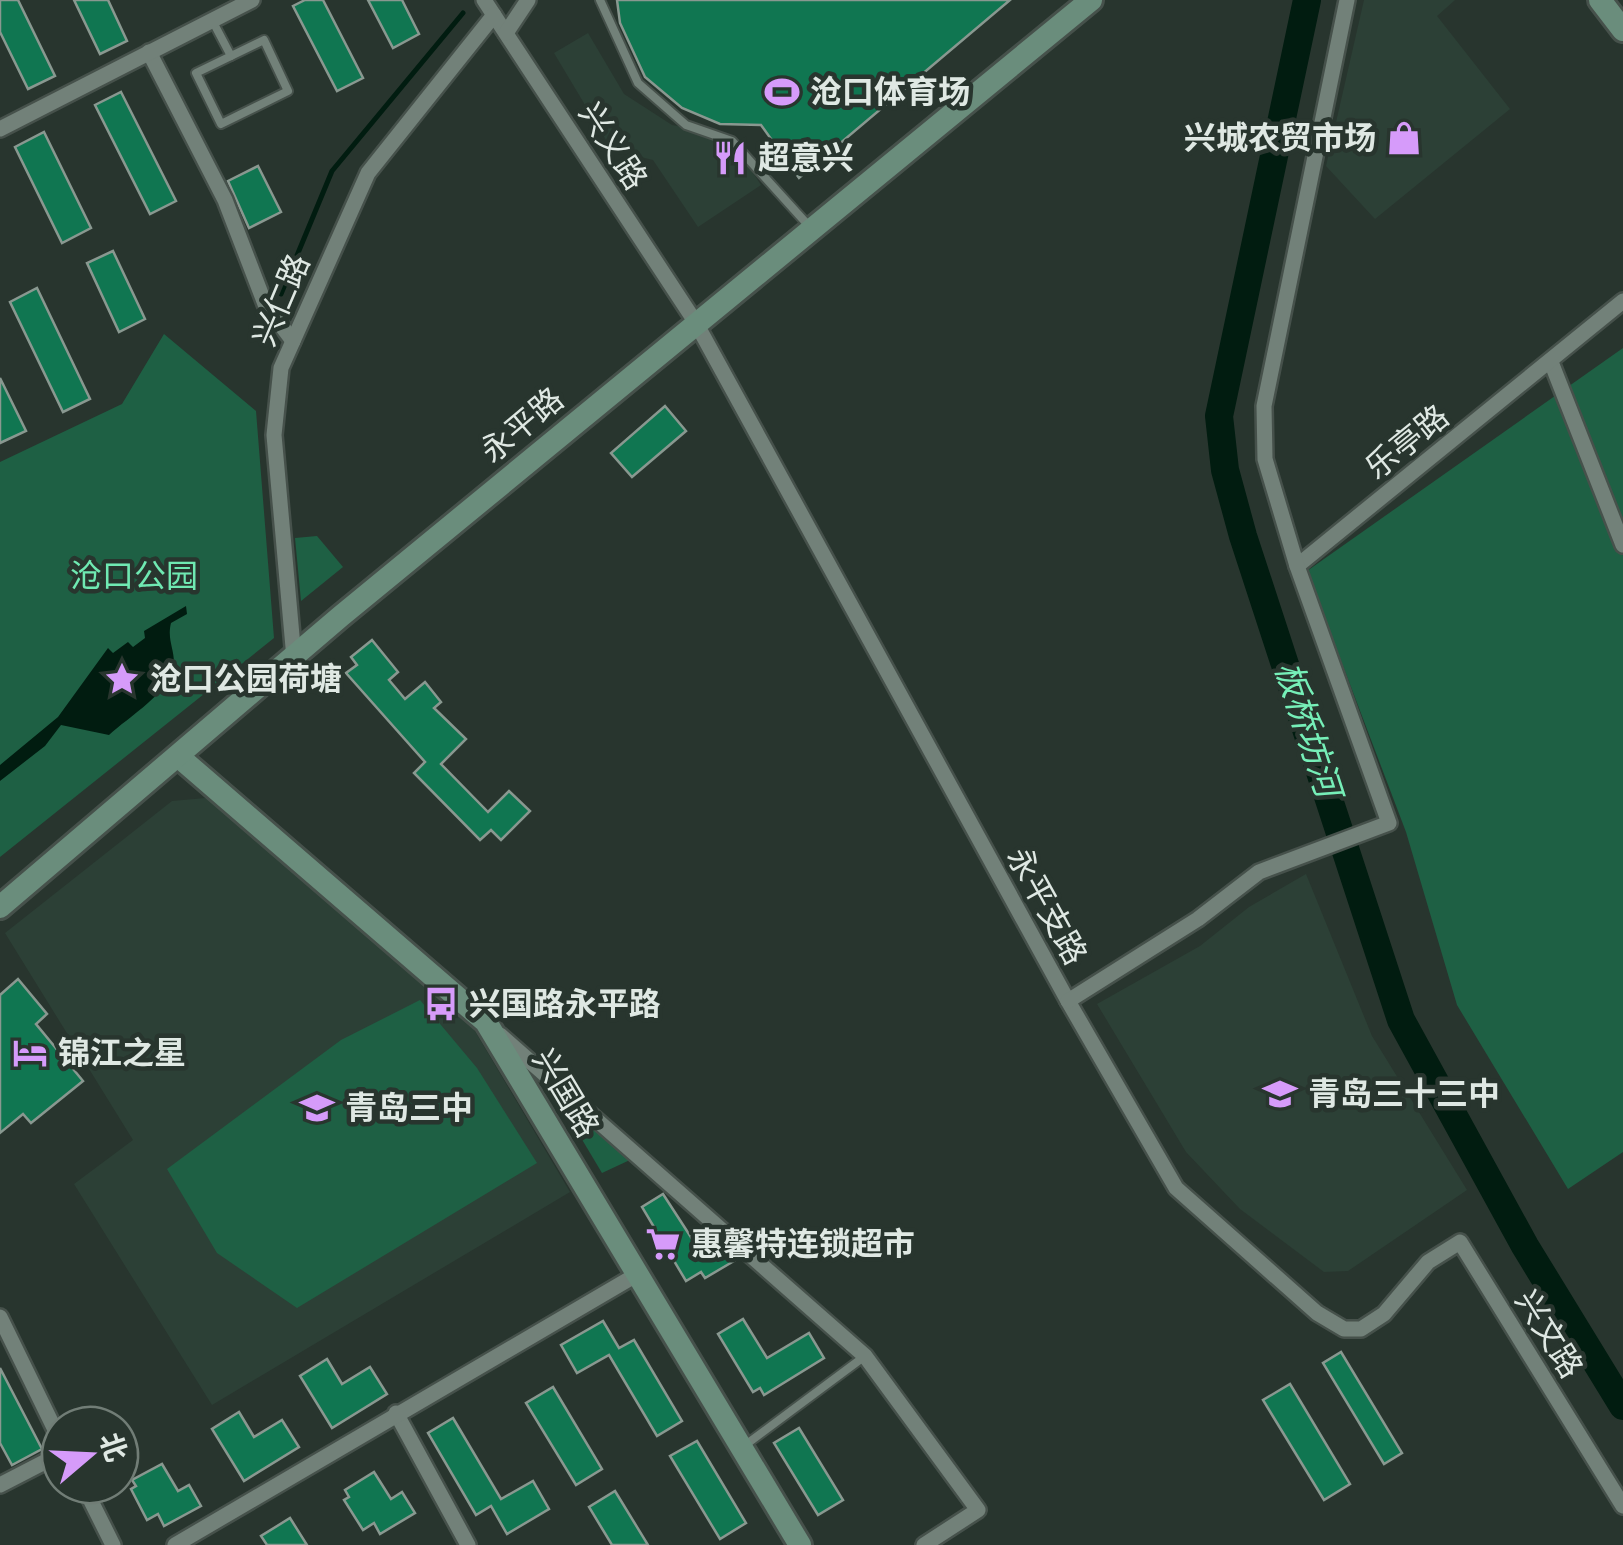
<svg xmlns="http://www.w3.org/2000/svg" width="1623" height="1545" viewBox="0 0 1623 1545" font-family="Raleway,'Noto Sans SC',sans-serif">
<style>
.built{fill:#2c4036}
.green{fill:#1e6044}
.water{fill:#011c10}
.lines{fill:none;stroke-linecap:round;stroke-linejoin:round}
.stream{stroke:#011c10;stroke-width:5}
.river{stroke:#011c10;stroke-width:28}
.building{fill:#107651;stroke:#899890;stroke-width:2.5}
.lane-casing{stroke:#46514b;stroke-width:12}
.street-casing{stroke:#46514b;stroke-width:20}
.secondary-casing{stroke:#46514b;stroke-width:28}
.lane{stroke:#728179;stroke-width:8}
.street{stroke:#728179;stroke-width:15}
.secondary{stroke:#6a8d7c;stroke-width:22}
.labels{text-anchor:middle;stroke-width:9;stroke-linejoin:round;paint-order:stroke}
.poi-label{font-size:32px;font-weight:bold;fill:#dfe8e3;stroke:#28352e;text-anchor:start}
.street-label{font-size:32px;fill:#dfe8e3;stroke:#28352e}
.park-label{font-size:32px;fill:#6fe9b2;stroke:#28352e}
.water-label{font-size:35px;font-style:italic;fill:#76efb8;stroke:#28352e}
</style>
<rect width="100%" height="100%" fill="#28352e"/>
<g class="built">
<polygon points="1364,0 1455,0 1437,16 1510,109 1375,219 1326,166"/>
<polygon points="588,33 624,94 672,125 728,135 761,185 698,227 653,160 612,150 554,53"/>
<polygon points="217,797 466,1016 570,1192 212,1405 74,1184 133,1140 5,933 172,801"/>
<polygon points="1306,874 1372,1036 1467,1190 1348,1271 1324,1272 1240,1209 1186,1152 1097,1004 1200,946 1249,907"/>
</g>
<g class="green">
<polygon points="164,334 256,411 274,638 0,857 0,462 122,404"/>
<polygon points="1623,348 1623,1152 1568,1189 1457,1005 1406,832 1307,571"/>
<polygon points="317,536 343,567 301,601 295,538"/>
<polygon points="420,1000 477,1068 537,1163 297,1308 217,1253 167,1169 341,1040"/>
<polygon points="556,1096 632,1159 602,1173"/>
</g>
<path class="water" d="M186 606 187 614 171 623C167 639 174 648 174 663 174 690 127 718 109 735L61 725 45 746 0 781V765L58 717 108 648 113 653 128 642 133 647 145 638 144 631Z"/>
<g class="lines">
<polyline class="stream" points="281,294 332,171 463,13"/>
<polyline class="river" points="1307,0 1219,416 1225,470 1243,536 1401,1020 1525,1246 1623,1406"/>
</g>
<g class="building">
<polygon points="0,0 18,0 55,76 28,89 0,32"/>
<polygon points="74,0 108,0 127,41 100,54"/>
<polygon points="305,0 323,0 363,78 337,91 293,6"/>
<polygon points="368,0 402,0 419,34 393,48"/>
<polygon points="617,0 1010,0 799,178 761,125 720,124 682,108 645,77 620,23"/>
<polygon points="121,92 176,201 150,214 95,105"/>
<polygon points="44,132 91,228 62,243 15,147"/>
<polygon points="258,166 281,212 249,228 228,181"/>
<polygon points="113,251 145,319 119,332 87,263"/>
<polygon points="37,288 90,399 63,412 10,302"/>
<polygon points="0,378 26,431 0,443"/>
<polygon points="665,406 686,431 632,477 611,453"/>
<polygon points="372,640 398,672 389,680 405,699 425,682 441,702 434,708 466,739 441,764 488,812 509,791 530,811 501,840 491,830 480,840 414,773 425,762 346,673 357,665 351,657"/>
<polygon points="18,979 47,1014 36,1024 83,1081 31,1123 23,1114 0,1133 0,995"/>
<polygon points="663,1194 698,1248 714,1239 734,1261 705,1278 701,1272 686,1281 642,1207"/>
<polygon points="743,1319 767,1358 809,1333 824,1358 764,1395 760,1388 753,1392 718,1334"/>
<polygon points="603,1321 619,1348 634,1340 682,1421 657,1436 609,1355 577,1373 561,1345"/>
<polygon points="1341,1352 1402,1453 1384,1464 1323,1363"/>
<polygon points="327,1359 342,1384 370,1367 387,1394 332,1428 300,1376"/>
<polygon points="0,1368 42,1449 12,1465 0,1443"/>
<polygon points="1290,1384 1350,1484 1324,1500 1263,1400"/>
<polygon points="553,1387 602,1469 576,1485 526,1403"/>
<polygon points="239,1412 254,1437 282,1420 299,1447 244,1481 212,1429"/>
<polygon points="453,1418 501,1499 533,1481 549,1509 507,1534 491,1506 476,1515 428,1433"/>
<polygon points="799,1428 843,1500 818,1515 774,1443"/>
<polygon points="697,1441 746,1523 720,1539 670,1456"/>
<polygon points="162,1464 178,1491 189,1485 201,1506 164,1526 158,1514 147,1520 131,1489 136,1486 132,1480"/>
<polygon points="374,1472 391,1499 402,1492 415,1513 380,1534 374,1523 363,1530 344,1500 349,1497 345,1490"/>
<polygon points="615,1491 648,1545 612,1545 589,1507"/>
<polygon points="290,1518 307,1545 267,1545 261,1536"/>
</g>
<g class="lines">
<g class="lane-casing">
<g id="lane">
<polyline points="600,0 638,83 686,125 732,141 808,225"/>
<polyline points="212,20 231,56"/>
<polygon points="264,40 288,91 221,124 196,73"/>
<polyline points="744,1446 865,1356"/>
</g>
</g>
<g class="street-casing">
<g id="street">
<polyline points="484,0 696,323 1068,1001 1176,1188 1317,1313 1344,1329 1361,1329 1384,1314 1428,1262 1460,1242 1623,1506"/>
<polyline points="506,33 528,0"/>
<polyline points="149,52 225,200 265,304 293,341"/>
<polyline points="0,129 252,0"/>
<polyline points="1551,362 1623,545"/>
<polyline points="1297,566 1623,301"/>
<polyline points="294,658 274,435 281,368 368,173 494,15"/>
<polyline points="1068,1001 1198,919 1259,872 1389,823 1297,566 1265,459 1264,406 1347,0"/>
<polyline points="500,1035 865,1356 978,1510 924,1545"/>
<polyline points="0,1317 60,1440"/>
<polyline points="396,1413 468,1545"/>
<polyline points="0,1485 60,1454"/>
<polyline points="83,1485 113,1545"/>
<polyline points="175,1545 636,1275"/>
</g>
</g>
<g class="secondary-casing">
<g id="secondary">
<polyline points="1600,0 1623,30"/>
<polyline points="179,757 486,1022 800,1545"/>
<polyline points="0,907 341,616 1091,0"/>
</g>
</g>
<use href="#lane" class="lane"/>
<use href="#street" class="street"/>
<use href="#secondary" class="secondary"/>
</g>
<defs>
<g id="stadium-bare" transform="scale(2.7)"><path d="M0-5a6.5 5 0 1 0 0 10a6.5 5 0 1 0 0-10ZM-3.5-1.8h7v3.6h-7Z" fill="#d69bfa" stroke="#28352e" stroke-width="2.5" paint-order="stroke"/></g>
<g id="shop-bare" transform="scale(2.7)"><path d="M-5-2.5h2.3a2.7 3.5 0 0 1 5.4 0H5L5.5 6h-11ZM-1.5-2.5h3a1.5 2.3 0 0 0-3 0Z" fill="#d69bfa" stroke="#28352e" stroke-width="2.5" paint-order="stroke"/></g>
<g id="restaurant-bare" transform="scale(2.7)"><path d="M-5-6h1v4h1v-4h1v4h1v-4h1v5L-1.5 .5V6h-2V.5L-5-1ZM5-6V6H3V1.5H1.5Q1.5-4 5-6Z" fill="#d69bfa" stroke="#28352e" stroke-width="2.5" paint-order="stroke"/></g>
<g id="sight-bare" transform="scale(2.7)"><path d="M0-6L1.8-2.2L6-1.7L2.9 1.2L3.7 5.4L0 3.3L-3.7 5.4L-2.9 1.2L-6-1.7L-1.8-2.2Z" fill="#d69bfa" stroke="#28352e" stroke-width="2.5" paint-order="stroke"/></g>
<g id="bus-bare" transform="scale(2.7)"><path d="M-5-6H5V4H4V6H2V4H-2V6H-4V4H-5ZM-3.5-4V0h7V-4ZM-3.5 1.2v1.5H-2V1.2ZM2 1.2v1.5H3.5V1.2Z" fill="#d69bfa" stroke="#28352e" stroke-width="2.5" paint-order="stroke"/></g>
<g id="hotel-bare" transform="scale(2.7)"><path d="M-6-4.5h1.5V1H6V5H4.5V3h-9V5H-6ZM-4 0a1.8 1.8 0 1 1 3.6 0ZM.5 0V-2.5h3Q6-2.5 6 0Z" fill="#d69bfa" stroke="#28352e" stroke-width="2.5" paint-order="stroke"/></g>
<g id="school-bare" transform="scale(2.7)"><path d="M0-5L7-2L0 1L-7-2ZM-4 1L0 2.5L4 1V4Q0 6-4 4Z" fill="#d69bfa" stroke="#28352e" stroke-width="2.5" paint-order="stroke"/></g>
<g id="supermarket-bare" transform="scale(2.7)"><path d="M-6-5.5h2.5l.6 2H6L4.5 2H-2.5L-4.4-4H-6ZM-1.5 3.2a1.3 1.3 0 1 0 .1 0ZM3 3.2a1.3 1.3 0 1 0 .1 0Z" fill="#d69bfa" stroke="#28352e" stroke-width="2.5" paint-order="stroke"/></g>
</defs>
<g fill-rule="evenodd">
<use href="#stadium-bare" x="782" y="92"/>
<use href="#shop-bare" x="1404" y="138"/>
<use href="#restaurant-bare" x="730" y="158"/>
<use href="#sight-bare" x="122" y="679"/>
<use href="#bus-bare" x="441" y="1004"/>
<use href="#hotel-bare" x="30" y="1053"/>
<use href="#school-bare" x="1280" y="1094"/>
<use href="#school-bare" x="317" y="1108"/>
<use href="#supermarket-bare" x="663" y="1244"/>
</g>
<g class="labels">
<g class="poi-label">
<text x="810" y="103">沧口体育场</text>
<text x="1376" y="149" text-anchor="end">兴城农贸市场</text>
<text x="758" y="169">超意兴</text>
<text x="150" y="690">沧口公园荷塘</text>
<text x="469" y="1015">兴国路永平路</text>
<text x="58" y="1064">锦江之星</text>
<text x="1308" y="1105">青岛三十三中</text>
<text x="345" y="1119">青岛三中</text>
<text x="691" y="1255">惠馨特连锁超市</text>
</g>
<g class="street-label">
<text transform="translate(613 146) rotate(57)" y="11">兴义路</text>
<text transform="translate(281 300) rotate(-67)" y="11">兴仁路</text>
<text transform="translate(522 425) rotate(-40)" y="11">永平路</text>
<text transform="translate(1407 442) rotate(-39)" y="11">乐亭路</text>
<text transform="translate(1047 906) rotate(61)" y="11">永平支路</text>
<text transform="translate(566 1093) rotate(59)" y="11">兴国路</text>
<text transform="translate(1549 1334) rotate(58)" y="11">兴文路</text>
</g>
<g class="park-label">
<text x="134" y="587">沧口公园</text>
</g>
<g class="water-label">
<text transform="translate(1308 729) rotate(72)" y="12">板桥坊河</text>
</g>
</g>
<g transform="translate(90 1455) rotate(71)"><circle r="48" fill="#28352e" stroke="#717d76" stroke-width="2.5"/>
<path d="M0-8L18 38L0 25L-18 38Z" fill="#d69bfa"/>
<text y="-15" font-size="28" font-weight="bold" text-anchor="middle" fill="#dfe8e3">北</text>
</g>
</svg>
